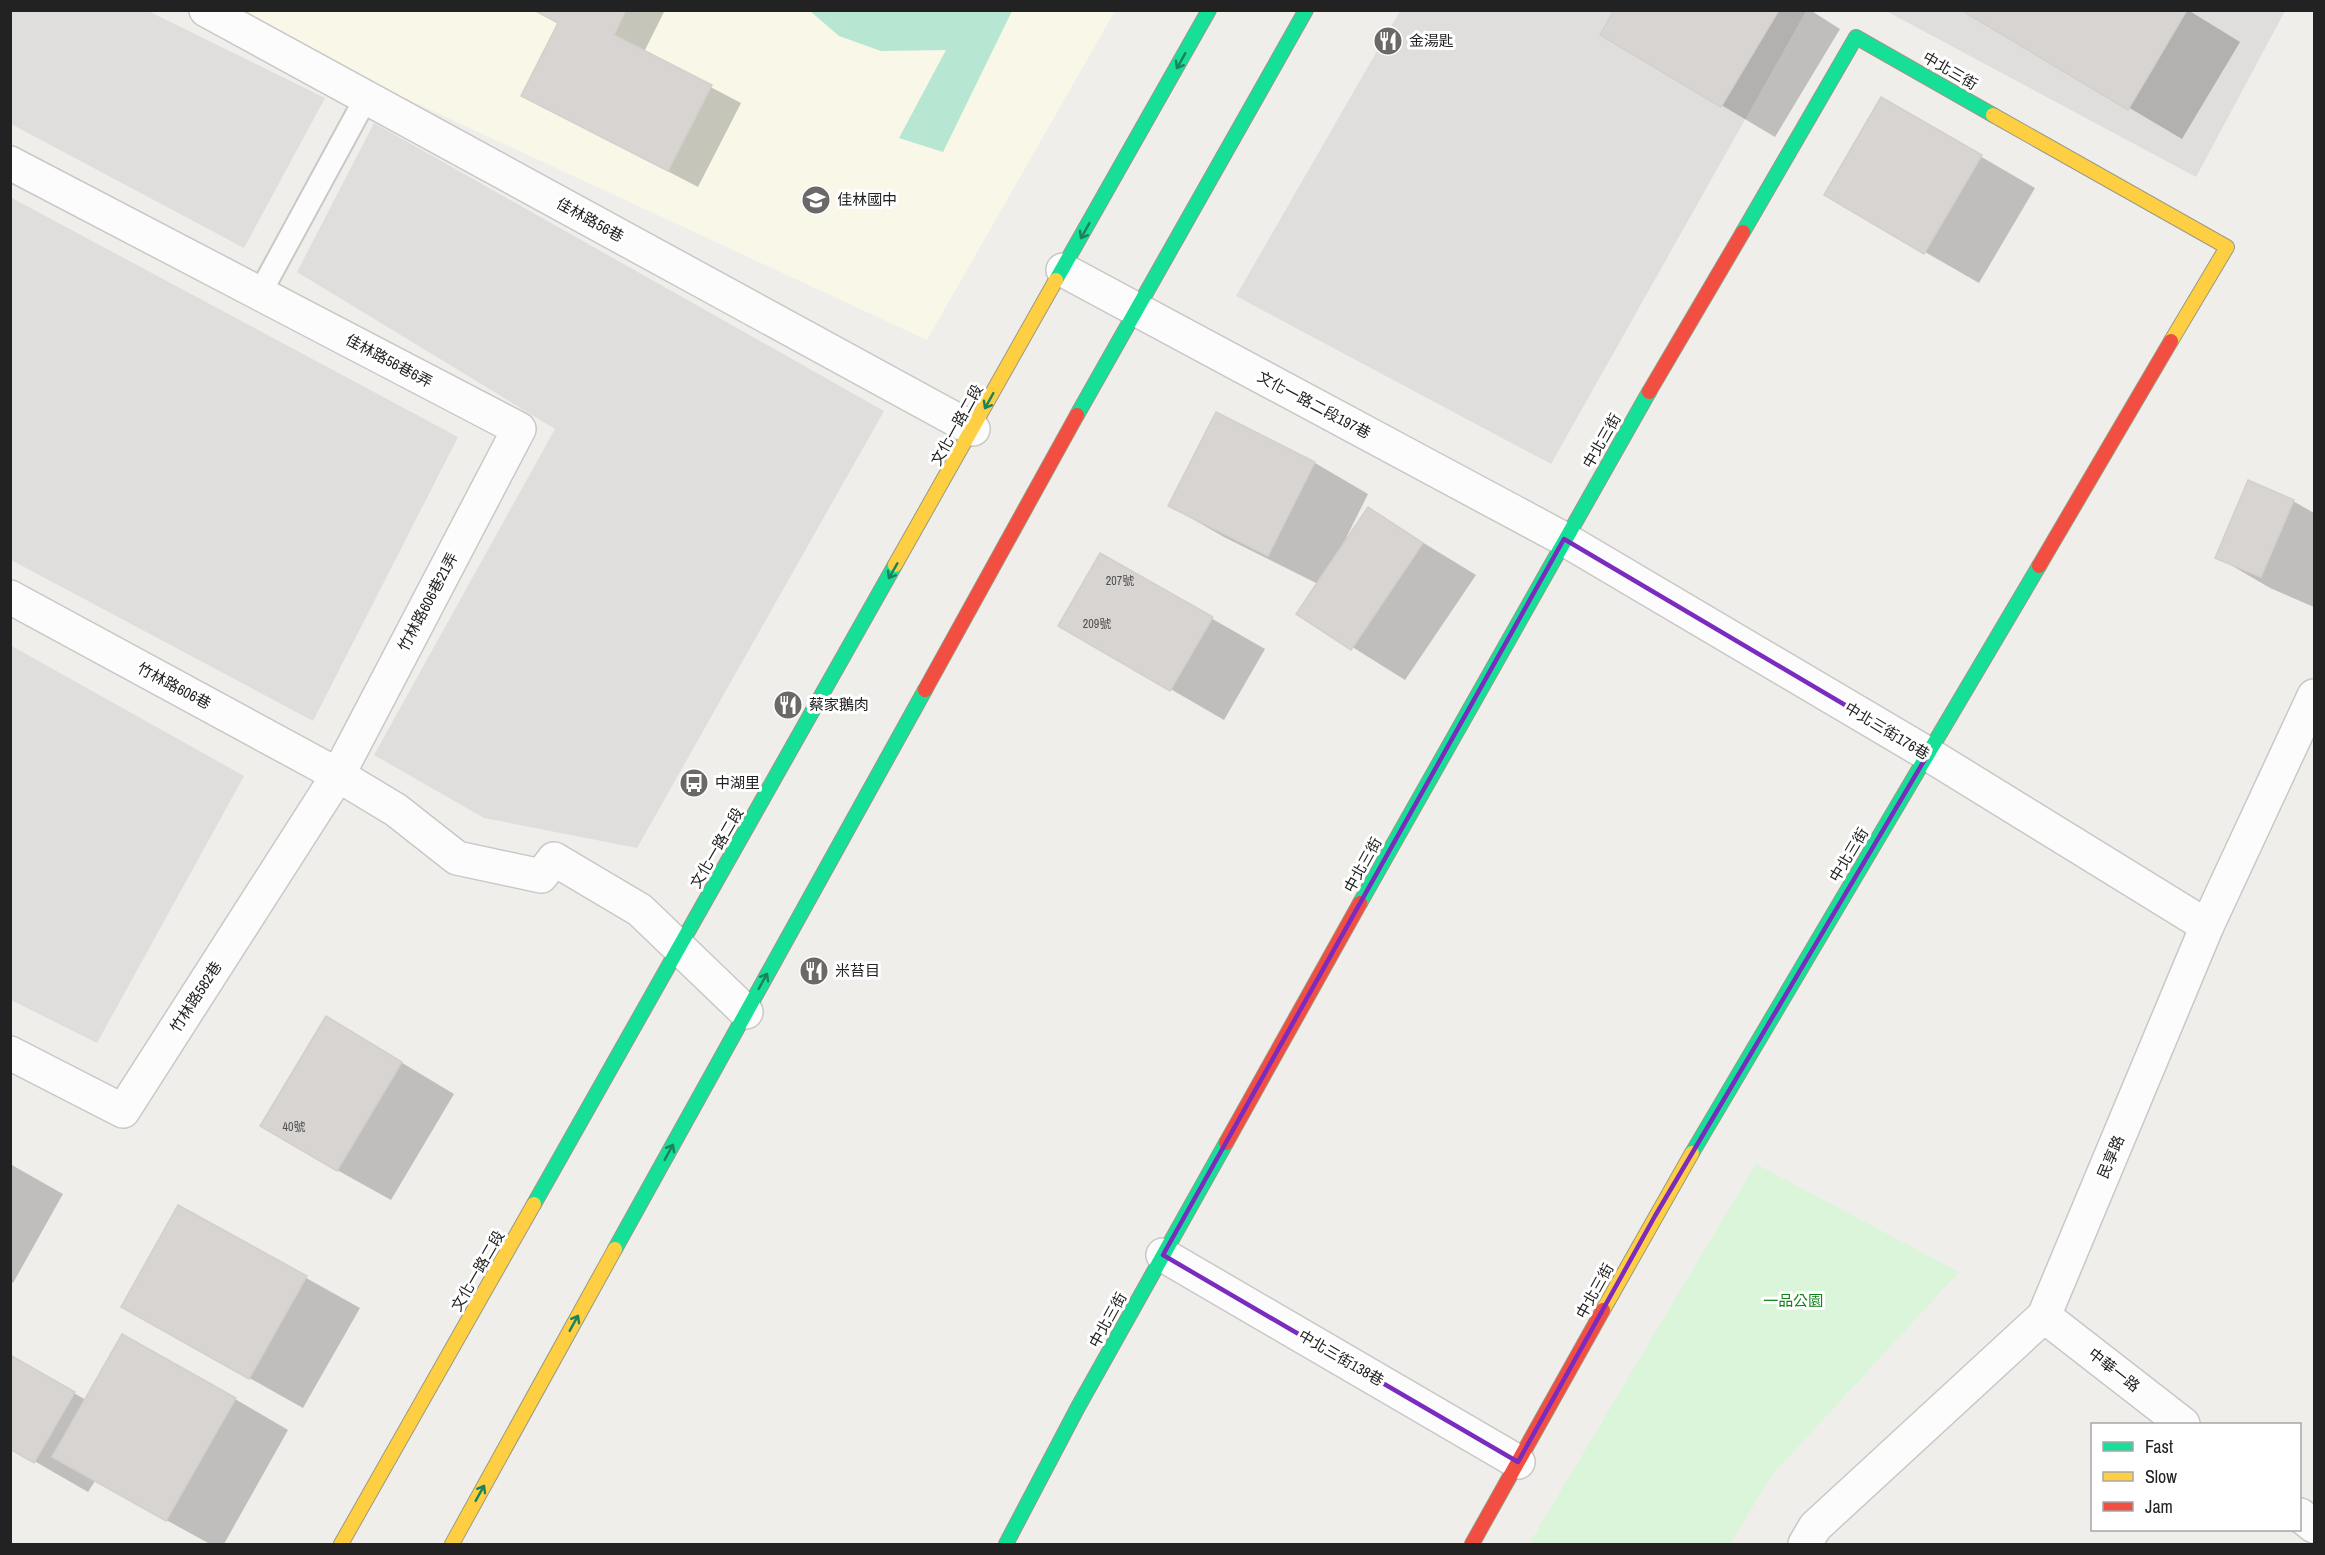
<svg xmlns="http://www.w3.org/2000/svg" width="2325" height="1555" viewBox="0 0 2325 1555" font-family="'Archivo Narrow','Noto Sans TC',sans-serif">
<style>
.residential{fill:#dfdedc}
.education{fill:#f8f7e8}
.park{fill:#daf5da}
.pitch{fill:#b7e6d2}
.shadow{fill:#0003}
.building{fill:#d7d4d2;stroke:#d3d0cc;stroke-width:1.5}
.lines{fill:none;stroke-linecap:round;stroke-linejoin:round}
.lane-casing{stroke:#c9c8c7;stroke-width:26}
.street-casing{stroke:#c9c8c7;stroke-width:36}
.fast-casing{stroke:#999a82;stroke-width:16}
.slow-casing{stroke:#999a82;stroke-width:16}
.jam-casing{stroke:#999a82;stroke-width:16}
.lane{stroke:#fdfcfc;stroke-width:22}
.street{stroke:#fdfcfc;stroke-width:33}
.fast{stroke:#16e098;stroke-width:14}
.slow{stroke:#ffcf43;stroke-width:14}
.jam{stroke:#f24e42;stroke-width:14}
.oneway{stroke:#1c815d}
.marked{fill:none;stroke:#7b2cbf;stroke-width:4.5;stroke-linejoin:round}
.labels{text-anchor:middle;stroke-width:6;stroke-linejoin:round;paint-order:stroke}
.number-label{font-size:12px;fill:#4f4e4e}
.poi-label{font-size:15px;fill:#222;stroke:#fff;text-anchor:start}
.street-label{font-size:15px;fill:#222;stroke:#fff}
.park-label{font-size:15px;fill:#0c8416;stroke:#fff}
</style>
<rect width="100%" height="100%" fill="#f0eeeb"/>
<g class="residential">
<polygon points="10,11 148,11 325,98 244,248 11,124"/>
<polygon points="1400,11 1806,11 1551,464 1236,296"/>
<polygon points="1886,11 2285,11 2196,177"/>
<polygon points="374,123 884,411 637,848 484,818 374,755 555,429 297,272"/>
<polygon points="10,197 458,437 313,721 11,560"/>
<polygon points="10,645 244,776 97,1043 11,1000"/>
</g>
<polygon class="education" points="223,11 1115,11 927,340 321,59"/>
<polygon class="park" points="1756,1164 1959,1272 1772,1475 1730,1544 1529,1544"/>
<polygon class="pitch" points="810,11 1012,11 943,152 899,138 946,50 881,51 839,36"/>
<g class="shadow">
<polygon points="533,10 665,10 644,52 741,103 698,187 523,96 560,24"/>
<polygon points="1616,10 1810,10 1840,29 1775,137 1602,34"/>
<polygon points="1964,10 2188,10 2240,42 2182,139"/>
<polygon points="1882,99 2035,188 1979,283 1826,195"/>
<polygon points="1217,414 1315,463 1368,494 1345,540 1368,509 1476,575 1405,680 1298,613 1318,584 1224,537 1170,506"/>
<polygon points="2293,501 2314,513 2314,607 2270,588 2217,557"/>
<polygon points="1101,555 1265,649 1224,720 1060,625"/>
<polygon points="379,1049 454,1094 391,1200 337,1170"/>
<polygon points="10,1164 63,1194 13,1283 10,1282"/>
<polygon points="179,1207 360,1308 303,1408 176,1337"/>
<polygon points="10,1356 86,1400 235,1399 288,1430 224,1544 210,1544 95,1481 88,1492 10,1447"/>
</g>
<g class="building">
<polygon points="534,10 626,10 614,35 712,85 668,171 521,96 558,23"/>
<polygon points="1614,10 1779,10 1721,107 1600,35"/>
<polygon points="1961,10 2187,10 2128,110"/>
<polygon points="1881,97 1982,155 1924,254 1824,195"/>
<polygon points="1216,412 1315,462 1268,556 1168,506"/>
<polygon points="2248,480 2294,500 2261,577 2215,558"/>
<polygon points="1368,507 1423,543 1351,650 1296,614"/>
<polygon points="1100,553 1213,617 1170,691 1058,626"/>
<polygon points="326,1016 402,1062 337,1171 260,1126"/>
<polygon points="178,1205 307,1276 249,1379 121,1307"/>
<polygon points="122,1334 236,1398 166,1521 52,1457"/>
<polygon points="10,1355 75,1392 34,1463 10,1449"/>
</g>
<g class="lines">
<g class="lane-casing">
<polyline id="lane" points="260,293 366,98"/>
</g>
<g class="street-casing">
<g id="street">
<polyline points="206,10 973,429"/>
<polyline points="10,163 519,429 338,775 123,1111 10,1053"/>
<polyline points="1063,270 1564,539 1928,754 2207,926"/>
<polyline points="10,597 338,775 396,810 457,858 541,876 554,859 640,910 746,1012"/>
<polyline points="1163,1255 1518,1462"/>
<polyline points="2044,1316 2183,1424"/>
<polyline points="2300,1515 2314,1526"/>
<polyline points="1805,1544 1815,1527 2044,1316 2207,926 2314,696"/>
</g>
</g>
<g class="fast-casing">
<g id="fast">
<polyline points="1743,232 1856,37 1993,115"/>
<polyline points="1056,280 1209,10"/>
<polyline points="1077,415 1306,10"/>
<polyline points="1360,903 1649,392"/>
<polyline points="1692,1153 2039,566"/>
<polyline points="534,1204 895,565"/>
<polyline points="615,1249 925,690"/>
<polyline points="1006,1544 1078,1407 1226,1143"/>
</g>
</g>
<g class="slow-casing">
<g id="slow">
<polyline points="1993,115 2227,247 2171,341"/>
<polyline points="895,565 1056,280"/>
<polyline points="1603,1310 1692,1153"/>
<polyline points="341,1544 534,1204"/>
<polyline points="452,1544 615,1249"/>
</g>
</g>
<g class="jam-casing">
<g id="jam">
<polyline points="1649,392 1743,232"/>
<polyline points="2039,566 2171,341"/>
<polyline points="925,690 1077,415"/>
<polyline points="1226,1143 1360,903"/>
<polyline points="1472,1544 1603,1310"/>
</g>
</g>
<use href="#lane" class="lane"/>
<use href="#street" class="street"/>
<use href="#fast" class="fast"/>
<use href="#slow" class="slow"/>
<use href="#jam" class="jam"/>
</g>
<defs><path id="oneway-shaft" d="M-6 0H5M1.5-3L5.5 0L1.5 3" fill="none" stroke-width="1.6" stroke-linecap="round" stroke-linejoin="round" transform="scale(1.5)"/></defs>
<g class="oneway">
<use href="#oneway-shaft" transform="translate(1181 61) rotate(119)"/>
<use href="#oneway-shaft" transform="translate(1085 231) rotate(119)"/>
<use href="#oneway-shaft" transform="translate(989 401) rotate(119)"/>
<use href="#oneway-shaft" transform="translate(893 571) rotate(120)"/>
<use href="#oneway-shaft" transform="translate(763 981) rotate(-61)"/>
<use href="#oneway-shaft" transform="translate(669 1152) rotate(-61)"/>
<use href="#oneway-shaft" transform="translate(574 1323) rotate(-61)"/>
<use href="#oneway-shaft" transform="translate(480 1493) rotate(-61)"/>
</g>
<path class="marked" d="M1564 539 1928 754 1655 1216 1518 1462 1163 1255Z"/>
<defs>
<g id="restaurant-disc" transform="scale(1.5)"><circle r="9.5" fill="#6a6968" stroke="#fff"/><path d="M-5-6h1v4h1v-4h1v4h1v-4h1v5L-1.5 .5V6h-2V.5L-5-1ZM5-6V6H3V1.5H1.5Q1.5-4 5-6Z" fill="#fff"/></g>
<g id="school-disc" transform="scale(1.5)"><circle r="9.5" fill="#6a6968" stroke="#fff"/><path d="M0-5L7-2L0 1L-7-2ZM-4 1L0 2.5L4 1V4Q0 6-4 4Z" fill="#fff"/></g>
<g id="bus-disc" transform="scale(1.5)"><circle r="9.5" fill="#6a6968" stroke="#fff"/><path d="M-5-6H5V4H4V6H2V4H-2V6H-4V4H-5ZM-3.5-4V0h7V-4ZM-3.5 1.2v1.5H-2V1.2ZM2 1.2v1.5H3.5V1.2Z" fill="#fff"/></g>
</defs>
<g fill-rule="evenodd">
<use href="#restaurant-disc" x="1388" y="41"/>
<use href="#school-disc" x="816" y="200"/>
<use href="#restaurant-disc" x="788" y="705"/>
<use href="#bus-disc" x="694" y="783"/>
<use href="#restaurant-disc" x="814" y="971"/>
</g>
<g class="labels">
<g class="number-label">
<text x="1120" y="585">207號</text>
<text x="1097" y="628">209號</text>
<text x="294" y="1131">40號</text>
</g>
<g class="poi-label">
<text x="1409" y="46">金湯匙</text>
<text x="837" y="205">佳林國中</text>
<text x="809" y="710">蔡家鵝肉</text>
<text x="715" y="788">中湖里</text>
<text x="835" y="976">米苔目</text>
</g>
<g class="street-label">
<text transform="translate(1950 71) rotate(30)" y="5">中北三街</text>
<text transform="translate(590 220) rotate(29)" y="5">佳林路56巷</text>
<text transform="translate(389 361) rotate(28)" y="5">佳林路56巷6弄</text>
<text transform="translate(1314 405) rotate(28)" y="5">文化一路二段197巷</text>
<text transform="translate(957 425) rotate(-61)" y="5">文化一路二段</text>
<text transform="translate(1602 441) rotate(-60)" y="5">中北三街</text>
<text transform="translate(428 602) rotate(-62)" y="5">竹林路606巷21弄</text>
<text transform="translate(174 686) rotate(28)" y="5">竹林路606巷</text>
<text transform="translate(1887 731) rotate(31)" y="5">中北三街176巷</text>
<text transform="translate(717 848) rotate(-60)" y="5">文化一路二段</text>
<text transform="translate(1849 855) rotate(-59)" y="5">中北三街</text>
<text transform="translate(1363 865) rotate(-61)" y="5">中北三街</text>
<text transform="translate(196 997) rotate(-57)" y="5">竹林路582巷</text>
<text transform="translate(2111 1157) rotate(-67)" y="5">民享路</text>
<text transform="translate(478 1271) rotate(-60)" y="5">文化一路二段</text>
<text transform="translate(1595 1291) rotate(-61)" y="5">中北三街</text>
<text transform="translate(1108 1320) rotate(-61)" y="5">中北三街</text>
<text transform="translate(1341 1358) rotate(30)" y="5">中北三街138巷</text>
<text transform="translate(2114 1370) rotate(38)" y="5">中華一路</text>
</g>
<g class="park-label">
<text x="1793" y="1306">一品公園</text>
</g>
</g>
<rect width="2325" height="1555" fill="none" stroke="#222222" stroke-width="24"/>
<rect x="2091" y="1423" width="210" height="108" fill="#ffffff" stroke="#a7a7a7" stroke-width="1.5"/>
<rect x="2103" y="1442" width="30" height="9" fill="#16e098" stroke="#a7a7a7" stroke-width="1.5"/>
<text x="2145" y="1453" font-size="18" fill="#222222">Fast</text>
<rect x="2103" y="1472" width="30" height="9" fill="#ffcf43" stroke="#a7a7a7" stroke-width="1.5"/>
<text x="2145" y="1483" font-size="18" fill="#222222">Slow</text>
<rect x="2103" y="1502" width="30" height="9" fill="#f24e42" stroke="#a7a7a7" stroke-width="1.5"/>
<text x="2145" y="1513" font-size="18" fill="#222222">Jam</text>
</svg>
